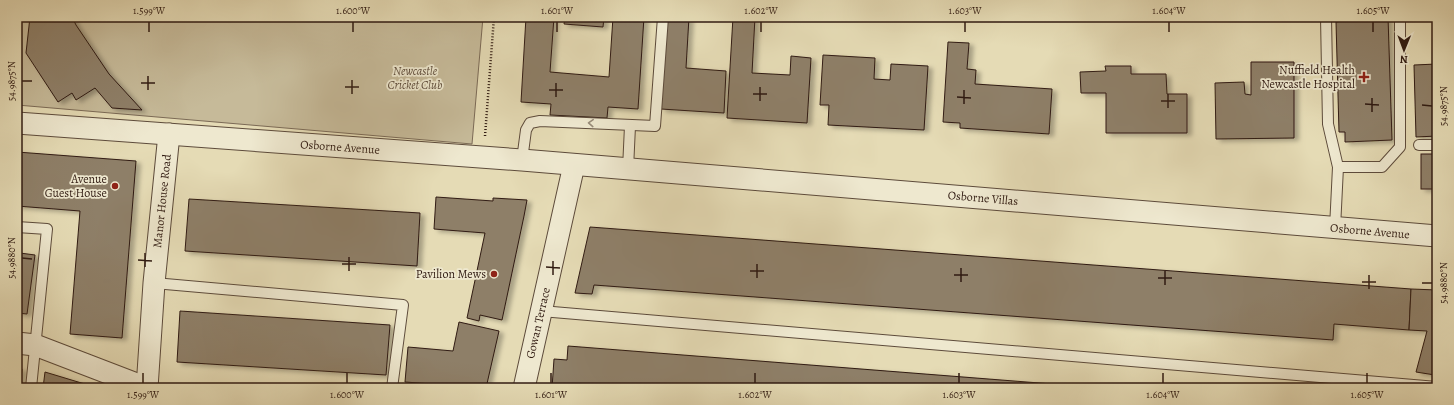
<svg xmlns="http://www.w3.org/2000/svg" width="1454" height="405" viewBox="0 0 1454 405" font-family="Alegreya,serif">
<style>
.green{fill:#c6ba99;stroke:#7b6a56}
.building{fill:#8e7f67;stroke:#301b12;filter:url(#shadow)}
.lines{fill:none;stroke-linecap:round;stroke-linejoin:round}
.lane-casing{stroke:#5d4b3b;stroke-width:12}
.street-casing{stroke:#5d4b3b;stroke-width:23}
.path{stroke:#301b12;stroke-width:2.5;stroke-dasharray:1 2;stroke-linecap:butt}
.lane{stroke:#eee8cf;stroke-width:10}
.street{stroke:#eee8cf;stroke-width:21}
.oneway{stroke:#988c7a}
.ticks{fill:none;stroke:#301b12;stroke-width:1.5}
.poi-dot{fill:#8f2418;stroke:#eee8cf;stroke-width:1.5}
.labels{text-anchor:middle;stroke-width:3.5;stroke-linejoin:round;paint-order:stroke}
.poi-label{font-size:12px;fill:#301b12;stroke:#eee8cf;text-anchor:end}
.park-label{font-size:12px;font-style:italic;fill:#5d4b3a;stroke:#eee8cf}
.street-label{font-size:12px;fill:#301b12;stroke:#eee8cf}
.neatline{fill:none;stroke:#301b12;stroke-width:1.5}
.ticks-label{font-size:10px;text-anchor:middle;fill:#301b12}
</style>
<defs>
<filter id="shadow"><feDropShadow dx="4.5" dy="2.5" stdDeviation="2" flood-color="#0004"/></filter>
</defs>
<rect width="100%" height="100%" fill="#e5dbb5"/>
<filter id="stains"><feTurbulence type="fractalNoise" baseFrequency=".005" numOctaves="4"/><feColorMatrix values="0 0 0 0 .2 0 0 0 0 .09 0 0 0 0 .02 0 0 0 .5 -.17"/></filter>
<radialGradient id="worn" r=".72"><stop offset=".6" stop-color="#630" stop-opacity="0"/><stop offset="1" stop-color="#630" stop-opacity=".3"/></radialGradient>
<polygon class="green" points="17,17 483,17 472,144 17,105"/>
<g class="building">
<polygon points="30,17 72,17 76,25 109,74 142,110 112,108 95,88 76,100 72,93 58,102 26,53"/>
<polygon points="526,17 554,17 550,72 609,77 613,17 644,17 638,109 608,107 607,118 550,115 551,104 521,102"/>
<polygon points="565,17 604,17 603,27 564,24"/>
<polygon points="667,17 689,17 686,68 726,71 724,113 661,109"/>
<polygon points="733,17 755,17 752,73 790,75 791,56 811,58 807,123 727,118"/>
<polygon points="1342,17 1388,17 1392,140 1345,142 1345,132 1339,132 1336,22 1342,21"/>
<polygon points="948,42 969,43 967,69 976,70 975,84 1052,89 1049,134 960,128 960,123 943,122"/>
<polygon points="823,55 875,58 874,79 890,80 891,64 928,66 924,130 828,125 829,105 820,105"/>
<polygon points="1251,62 1294,62 1294,138 1216,139 1215,83 1244,82 1245,94 1251,95"/>
<polygon points="1437,64 1437,136 1416,137 1414,65"/>
<polygon points="1105,66 1131,66 1131,74 1166,74 1167,94 1187,94 1187,133 1106,133 1106,93 1081,93 1080,72 1106,71"/>
<polygon points="17,152 136,161 122,338 70,334 80,211 17,206"/>
<rect x="1421" y="154" width="16" height="35"/>
<polygon points="436,197 493,201 493,198 527,200 524,216 502,320 480,315 479,321 467,318 485,233 434,229"/>
<polygon points="189,199 420,213 417,266 185,251"/>
<polygon points="590,227 1411,289 1409,330 1334,324 1333,340 594,285 592,294 575,293"/>
<polygon points="20,253 35,255 27,314 17,313 17,275"/>
<polygon points="1411,289 1437,290 1437,368 1435,375 1416,372 1427,331 1409,330"/>
<polygon points="180,311 390,325 386,375 177,362"/>
<polygon points="459,322 499,331 486,388 405,382 408,347 453,351"/>
<polygon points="568,346 1103,388 552,388 554,359 567,360"/>
<polygon points="17,368 22,369 20,388 17,388"/>
<polygon points="45,372 98,388 43,388"/>
</g>
<g class="lines">
<g class="lane-casing">
<g id="lane">
<polyline points="1326,17 1328,124 1338,167 1382,167 1400,147 1400,17"/>
<polyline points="1419,145 1437,145"/>
<polyline points="522,160 526,130 530,123 540,121 655,126 663,17"/>
<polyline points="628,169 630,126"/>
<polyline points="17,227 47,229 31,388"/>
<polyline points="1335,228 1338,167"/>
<polyline points="154,283 403,305 392,388"/>
<polyline points="541,311 1437,387"/>
</g>
</g>
<g class="street-casing">
<g id="street">
<polyline points="17,123 522,160 1437,236"/>
<polyline points="17,343 35,345 147,388"/>
<polyline points="147,388 154,283 169,134"/>
<polyline points="524,388 574,165"/>
</g>
</g>
<polyline class="path" points="485,136 494,17"/>
<use href="#lane" class="lane"/>
<use href="#street" class="street"/>
</g>
<defs><path id="oneway-chevron" d="M-2-3.5L2.5 0L-2 3.5" fill="none" stroke-width="1.6" stroke-linecap="round" stroke-linejoin="round"/></defs>
<use class="oneway" href="#oneway-chevron" transform="translate(591 123) rotate(-177)"/>
<path class="ticks" d="M149 32V22M353 32V22M557 32V22M761 32V22M965 32V22M1169 32V22M1373 32V22M22 81H32M141 83H155M345 87H359M148 90V76M549 90H563M352 94V80M753 94H767M556 97V83M957 97 971 98M760 101V87M1161 101H1175M964 104V90M1365 104 1379 105M1422 105 1432 106M1168 108V94M1372 112V98M22 258 32 259M138 260 152 261M342 264H356M145 267V253M546 267 560 268M349 271V257M750 271H764M553 275V261M954 275H968M757 278V264M1158 278H1172M961 282V268M1362 282H1376M1422 283H1432M1165 285V271M1369 289V275M143 383V373M347 383V373M551 383V373M755 383V373M959 383V373M1163 383V373M1367 383V373"/>
<g class="poi-dot">
<path d="M1362 71h4v4h4v4h-4v4h-4v-4h-4v-4h4z"/>
<circle cx="115" cy="186" r="4"/>
<circle cx="494" cy="274" r="4"/>
</g>
<g class="labels">
<g class="poi-label">
<text x="1355" y="74">Nuffield Health<tspan x="1355" dy="14">Newcastle Hospital</tspan></text>
<text x="107" y="183">Avenue<tspan x="107" dy="14">Guest House</tspan></text>
<text x="486" y="278">Pavilion Mews</text>
</g>
<g class="park-label">
<text x="415" y="75">Newcastle<tspan x="415" dy="14">Cricket Club</tspan></text>
</g>
<g class="street-label">
<text transform="translate(340 147) rotate(4)" y="4">Osborne Avenue</text>
<text transform="translate(983 198) rotate(5)" y="4">Osborne Villas</text>
<text transform="translate(162 201) rotate(-84)" y="4">Manor House Road</text>
<text transform="translate(1370 231) rotate(5)" y="4">Osborne Avenue</text>
<text transform="translate(538 323) rotate(-77)" y="4">Gowan Terrace</text>
</g>
</g>
<rect width="1454" height="405" fill="none" stroke="#e5dbb5" stroke-width="44"/>
<g transform="translate(1404 50) rotate(181)" stroke="#eee8cf" stroke-width="3" paint-order="stroke">
<path d="M0-3L7 15L0 10L-7 15Z" fill="#301b12"/>
<text y="-6" font-size="11" font-weight="bold" text-anchor="middle" fill="#301b12">N</text>
</g>
<rect x="22" y="22" width="1410" height="361" class="neatline"/>
<g class="ticks-label">
<text x="149" y="14">1.599°W</text>
<text x="353" y="14">1.600°W</text>
<text x="557" y="14">1.601°W</text>
<text x="761" y="14">1.602°W</text>
<text x="965" y="14">1.603°W</text>
<text x="1169" y="14">1.604°W</text>
<text x="1373" y="14">1.605°W</text>
<text transform="translate(11 81) rotate(-90)" y="4">54.9875°N</text>
<text transform="translate(1443 106) rotate(-90)" y="4">54.9875°N</text>
<text transform="translate(11 258) rotate(-90)" y="4">54.9880°N</text>
<text transform="translate(1443 283) rotate(-90)" y="4">54.9880°N</text>
<text x="143" y="398">1.599°W</text>
<text x="347" y="398">1.600°W</text>
<text x="551" y="398">1.601°W</text>
<text x="755" y="398">1.602°W</text>
<text x="959" y="398">1.603°W</text>
<text x="1163" y="398">1.604°W</text>
<text x="1367" y="398">1.605°W</text>
</g>
<rect width="100%" height="100%" filter="url(#stains)"/>
<rect width="100%" height="100%" fill="url(#worn)"/>
</svg>
